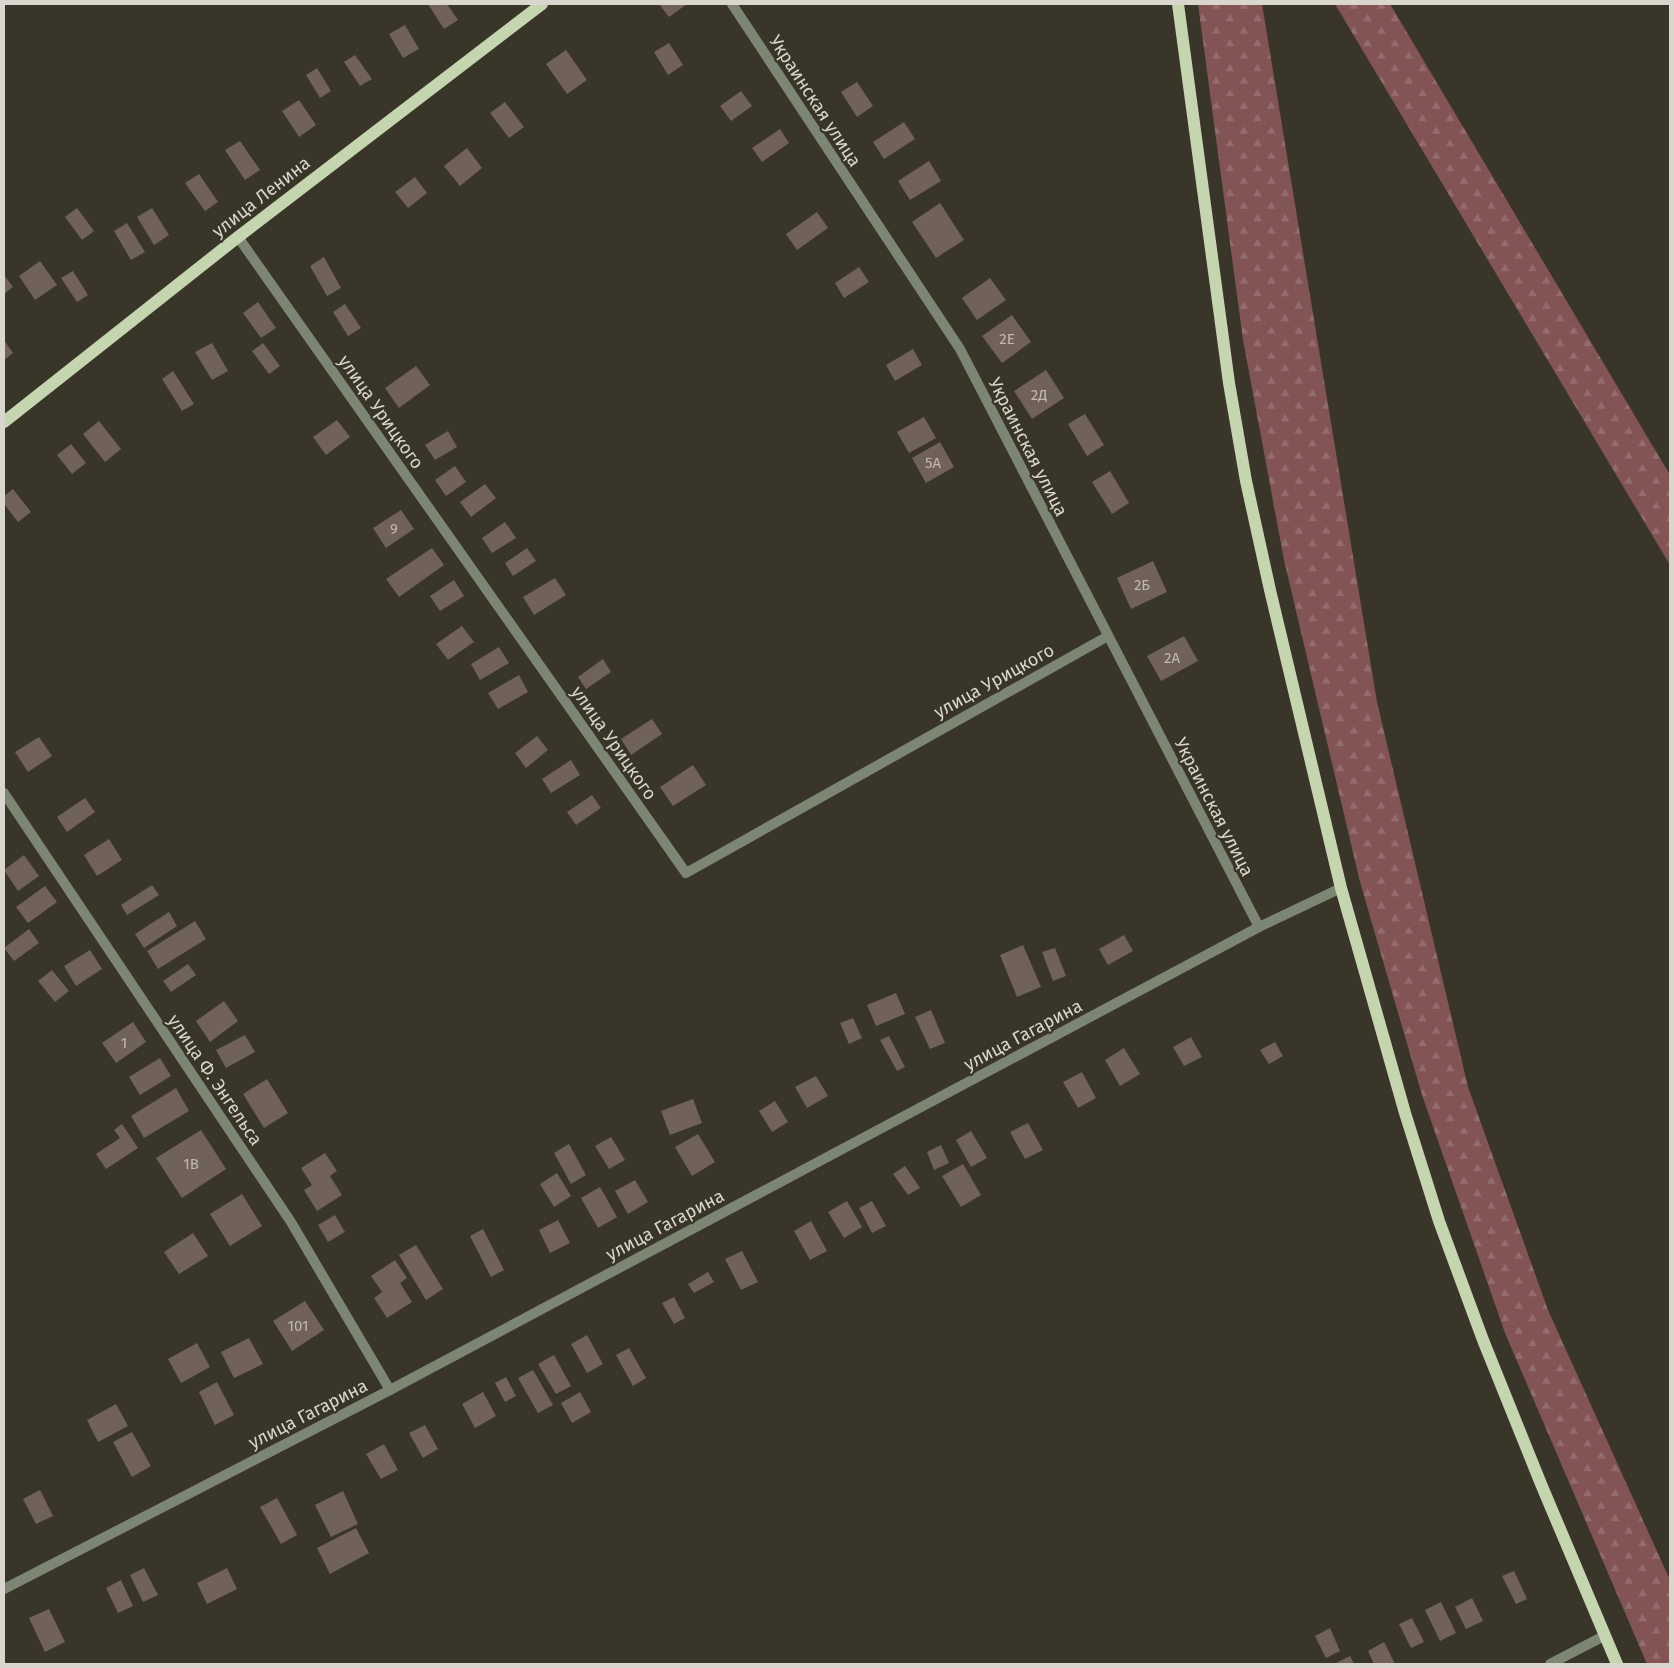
<svg xmlns="http://www.w3.org/2000/svg" width="1674" height="1668" viewBox="0 0 1674 1668" font-family="'Fira Sans',sans-serif">
<style>
.forest{fill:url(#forest-firs)}
.building{fill:#706259}
.lines{fill:none;stroke-linecap:round;stroke-linejoin:round}
.street{stroke:#7d8573;stroke-width:10}
.primary{stroke:#c5d5b0;stroke-width:12}
.labels{text-anchor:middle;stroke-width:4.5;stroke-linejoin:round;paint-order:stroke}
.number-label{font-size:15px;fill:#bfb9b1}
.street-label{font-size:18px;fill:#d9d6ce;stroke:#393528}
</style>
<defs>
<pattern id="forest-firs" width="22" height="20" patternUnits="userSpaceOnUse" patternTransform="scale(1.25)"><rect width="22" height="20" fill="#825453"/><path d="M5 1l3.5 6h-7zM16 11l3.5 6h-7z" fill="#936c6b"/></pattern>
</defs>
<rect width="100%" height="100%" fill="#393528"/>
<g class="forest">
<polygon points="1198,4 1262,4 1377,702 1468,1087 1548,1310 1670,1580 1670,1664 1647,1664 1505,1333 1422,1095 1360,882 1284,560 1243,340"/>
<polygon points="1335,4 1390,4 1670,475 1670,565"/>
</g>
<g class="building">
<polygon points="428,4 447,4 458,20 444,29"/>
<polygon points="659,4 687,4 669,17"/>
<polygon points="405,25 419,49 403,58 389,34"/>
<polygon points="669,43 683,65 668,75 654,52"/>
<polygon points="566,50 587,80 567,94 546,64"/>
<polygon points="355,55 372,79 360,86 344,62"/>
<polygon points="317,68 331,91 320,98 306,75"/>
<polygon points="857,82 873,106 857,117 841,92"/>
<polygon points="741,91 752,106 731,121 720,106"/>
<polygon points="299,100 316,125 299,137 282,111"/>
<polygon points="505,102 524,127 509,138 490,113"/>
<polygon points="904,122 915,139 884,159 873,142"/>
<polygon points="780,129 789,143 762,162 752,148"/>
<polygon points="240,141 260,170 245,180 225,150"/>
<polygon points="467,148 482,168 460,186 444,166"/>
<polygon points="929,161 941,181 910,200 898,181"/>
<polygon points="199,174 218,202 205,211 185,183"/>
<polygon points="415,177 427,193 408,208 395,192"/>
<polygon points="940,203 964,240 936,258 912,222"/>
<polygon points="77,208 94,231 82,240 65,217"/>
<polygon points="152,208 169,235 154,245 137,217"/>
<polygon points="817,212 828,228 797,250 786,234"/>
<polygon points="127,223 145,252 131,260 114,231"/>
<polygon points="324,257 341,288 327,296 310,266"/>
<polygon points="40,261 57,285 35,300 19,276"/>
<polygon points="859,267 869,282 844,298 835,283"/>
<polygon points="73,271 88,295 77,302 61,278"/>
<polygon points="4,275 13,287 4,294"/>
<polygon points="990,278 1006,300 977,320 962,298"/>
<polygon points="258,302 276,328 261,338 243,313"/>
<polygon points="345,304 361,328 348,336 333,312"/>
<polygon points="1012,315 1031,342 1002,363 982,336"/>
<polygon points="4,340 13,353 4,360"/>
<polygon points="212,343 228,371 212,380 195,352"/>
<polygon points="263,343 280,366 269,374 252,351"/>
<polygon points="913,349 922,365 895,381 886,365"/>
<polygon points="416,366 430,385 399,408 385,388"/>
<polygon points="1046,370 1064,398 1032,419 1014,391"/>
<polygon points="173,371 194,404 182,411 162,379"/>
<polygon points="1085,414 1104,445 1087,456 1068,424"/>
<polygon points="924,417 936,438 909,453 897,432"/>
<polygon points="337,420 350,437 326,455 313,437"/>
<polygon points="99,421 121,449 105,462 83,434"/>
<polygon points="448,431 457,447 435,460 425,445"/>
<polygon points="940,442 954,467 926,483 912,458"/>
<polygon points="71,444 86,463 72,474 57,455"/>
<polygon points="455,466 466,482 446,496 435,480"/>
<polygon points="1110,471 1129,503 1112,514 1092,482"/>
<polygon points="485,484 496,498 471,517 460,502"/>
<polygon points="13,489 31,512 18,522 4,504 4,496"/>
<polygon points="401,510 414,529 386,548 373,528"/>
<polygon points="505,522 516,538 492,553 482,538"/>
<polygon points="432,548 444,565 399,597 386,579"/>
<polygon points="527,548 536,561 513,576 505,563"/>
<polygon points="1153,561 1167,592 1131,609 1117,578"/>
<polygon points="555,578 566,595 534,615 523,597"/>
<polygon points="454,580 464,596 440,611 430,596"/>
<polygon points="462,626 474,642 448,660 436,644"/>
<polygon points="1184,636 1198,661 1161,681 1147,656"/>
<polygon points="499,647 509,663 480,680 471,664"/>
<polygon points="603,659 611,672 586,689 578,677"/>
<polygon points="519,675 528,692 498,709 488,693"/>
<polygon points="652,719 662,734 631,755 621,739"/>
<polygon points="537,736 548,750 526,768 515,753"/>
<polygon points="39,737 52,756 28,772 15,752"/>
<polygon points="571,760 580,775 551,793 542,779"/>
<polygon points="693,765 706,785 673,806 660,787"/>
<polygon points="592,795 601,808 576,825 567,812"/>
<polygon points="85,798 95,812 67,832 57,817"/>
<polygon points="109,839 122,860 97,876 84,855"/>
<polygon points="24,855 39,876 18,891 4,870"/>
<polygon points="152,885 159,895 127,915 121,905"/>
<polygon points="45,886 57,902 28,923 16,907"/>
<polygon points="169,912 177,926 144,948 135,934"/>
<polygon points="195,921 206,939 158,969 147,951"/>
<polygon points="29,929 39,943 14,961 4,948"/>
<polygon points="1124,935 1133,951 1108,965 1099,949"/>
<polygon points="1023,945 1041,987 1017,997 1000,955"/>
<polygon points="1055,948 1066,976 1053,981 1042,952"/>
<polygon points="90,950 102,969 76,986 64,966"/>
<polygon points="188,964 196,975 171,992 163,981"/>
<polygon points="52,970 69,991 55,1002 38,981"/>
<polygon points="896,993 905,1014 876,1026 867,1005"/>
<polygon points="224,1001 238,1021 210,1042 196,1021"/>
<polygon points="931,1010 945,1043 930,1049 915,1017"/>
<polygon points="853,1018 862,1038 849,1044 840,1023"/>
<polygon points="133,1022 146,1042 116,1063 102,1043"/>
<polygon points="245,1035 255,1052 226,1068 216,1050"/>
<polygon points="889,1036 905,1067 897,1071 880,1040"/>
<polygon points="1191,1037 1202,1057 1184,1066 1173,1047"/>
<polygon points="1275,1042 1283,1056 1269,1064 1260,1050"/>
<polygon points="1124,1048 1140,1074 1120,1086 1105,1060"/>
<polygon points="160,1058 171,1076 140,1095 129,1077"/>
<polygon points="1082,1072 1096,1098 1078,1108 1063,1082"/>
<polygon points="816,1076 828,1096 807,1108 795,1087"/>
<polygon points="267,1079 288,1113 264,1128 243,1094"/>
<polygon points="176,1088 189,1111 144,1138 131,1116"/>
<polygon points="693,1099 702,1123 670,1135 661,1111"/>
<polygon points="775,1101 788,1122 772,1132 759,1111"/>
<polygon points="1028,1123 1043,1150 1025,1159 1010,1132"/>
<polygon points="122,1124 138,1148 106,1169 96,1154 120,1138 114,1130"/>
<polygon points="201,1130 226,1169 182,1198 156,1158"/>
<polygon points="971,1131 987,1158 971,1167 956,1140"/>
<polygon points="698,1134 715,1162 692,1176 675,1147"/>
<polygon points="611,1137 625,1160 609,1169 595,1146"/>
<polygon points="569,1144 586,1175 571,1184 554,1153"/>
<polygon points="941,1145 949,1163 934,1170 927,1152"/>
<polygon points="325,1153 337,1171 330,1176 342,1195 317,1211 304,1190 312,1185 301,1168"/>
<polygon points="963,1164 981,1195 961,1207 942,1176"/>
<polygon points="905,1166 920,1188 908,1195 893,1174"/>
<polygon points="557,1173 571,1196 554,1207 540,1184"/>
<polygon points="635,1180 648,1202 628,1214 615,1191"/>
<polygon points="600,1187 617,1217 598,1228 581,1198"/>
<polygon points="242,1194 262,1226 230,1246 210,1214"/>
<polygon points="847,1201 862,1227 844,1238 828,1212"/>
<polygon points="872,1201 886,1226 872,1233 859,1208"/>
<polygon points="335,1215 345,1232 328,1242 318,1225"/>
<polygon points="558,1220 570,1243 550,1253 539,1230"/>
<polygon points="811,1221 827,1251 810,1260 794,1231"/>
<polygon points="483,1229 504,1270 491,1277 470,1236"/>
<polygon points="193,1233 208,1256 179,1274 164,1252"/>
<polygon points="416,1245 443,1289 426,1300 399,1255"/>
<polygon points="742,1251 758,1282 741,1290 725,1259"/>
<polygon points="395,1260 407,1278 400,1283 412,1302 387,1318 374,1298 382,1292 371,1276"/>
<polygon points="708,1272 714,1282 694,1293 688,1284"/>
<polygon points="674,1297 685,1318 674,1324 662,1303"/>
<polygon points="305,1301 324,1330 292,1351 273,1321"/>
<polygon points="587,1335 603,1364 587,1373 571,1344"/>
<polygon points="249,1338 263,1364 234,1378 221,1352"/>
<polygon points="197,1343 210,1367 181,1383 168,1359"/>
<polygon points="629,1348 646,1378 633,1386 616,1355"/>
<polygon points="554,1355 571,1386 556,1394 538,1364"/>
<polygon points="533,1370 553,1405 538,1413 518,1378"/>
<polygon points="506,1377 516,1396 505,1402 495,1383"/>
<polygon points="217,1382 234,1415 215,1425 199,1392"/>
<polygon points="483,1392 496,1416 475,1428 462,1404"/>
<polygon points="580,1392 591,1412 572,1423 561,1403"/>
<polygon points="116,1404 128,1426 98,1442 87,1420"/>
<polygon points="425,1425 438,1449 423,1458 409,1433"/>
<polygon points="132,1432 151,1466 132,1477 113,1442"/>
<polygon points="384,1444 398,1470 381,1479 366,1454"/>
<polygon points="40,1490 53,1516 36,1524 23,1499"/>
<polygon points="343,1491 358,1524 331,1537 315,1505"/>
<polygon points="277,1498 297,1535 281,1544 260,1507"/>
<polygon points="356,1528 369,1553 330,1574 317,1548"/>
<polygon points="144,1568 158,1595 143,1602 130,1575"/>
<polygon points="227,1568 237,1589 207,1604 197,1583"/>
<polygon points="1514,1571 1527,1599 1516,1604 1502,1576"/>
<polygon points="121,1580 133,1606 118,1613 106,1588"/>
<polygon points="1472,1598 1483,1621 1466,1629 1455,1607"/>
<polygon points="1441,1602 1456,1633 1440,1641 1425,1610"/>
<polygon points="49,1609 65,1642 45,1652 29,1618"/>
<polygon points="1412,1618 1424,1642 1411,1648 1399,1624"/>
<polygon points="1330,1628 1340,1651 1326,1658 1315,1636"/>
<polygon points="1384,1642 1395,1664 1374,1664 1368,1651"/>
<polygon points="1350,1656 1354,1664 1334,1664"/>
</g>
<g class="lines">
<g class="street">
<polyline points="732,4 960,349 1259,927"/>
<polyline points="238,237 686,873 1108,636"/>
<polyline points="4,793 291,1222 390,1390"/>
<polyline points="4,1589 390,1390 1259,927 1341,888"/>
<polyline points="1550,1664 1604,1636"/>
</g>
<g class="primary">
<polyline points="1178,4 1229,383 1246,481 1270,590 1341,888 1405,1113 1439,1221 1483,1340 1541,1484 1617,1664"/>
<polyline points="4,422 238,237 542,4"/>
</g>
</g>
<g class="labels">
<g class="number-label">
<text x="1007" y="344">2Е</text>
<text x="1039" y="400">2Д</text>
<text x="933" y="468">5А</text>
<text x="394" y="534">9</text>
<text x="1142" y="590">2Б</text>
<text x="1172" y="663">2А</text>
<text x="124" y="1048">1</text>
<text x="191" y="1169">1В</text>
<text x="298" y="1331">101</text>
</g>
<g class="street-label">
<text transform="translate(815 101) rotate(57)" y="6">Украинская улица</text>
<text transform="translate(261 197) rotate(-38)" y="6">улица Ленина</text>
<text transform="translate(381 412) rotate(55)" y="6">улица Урицкого</text>
<text transform="translate(1028 447) rotate(63)" y="6">Украинская улица</text>
<text transform="translate(994 681) rotate(-29)" y="6">улица Урицкого</text>
<text transform="translate(614 743) rotate(55)" y="6">улица Урицкого</text>
<text transform="translate(1214 807) rotate(63)" y="6">Украинская улица</text>
<text transform="translate(1023 1035) rotate(-28)" y="6">улица Гагарина</text>
<text transform="translate(215 1080) rotate(56)" y="6">улица Ф. Энгельса</text>
<text transform="translate(665 1225) rotate(-28)" y="6">улица Гагарина</text>
<text transform="translate(308 1414) rotate(-27)" y="6">улица Гагарина</text>
</g>
</g>
<rect width="1674" height="1668" fill="none" stroke="#d9d6ce" stroke-width="10"/>
</svg>
